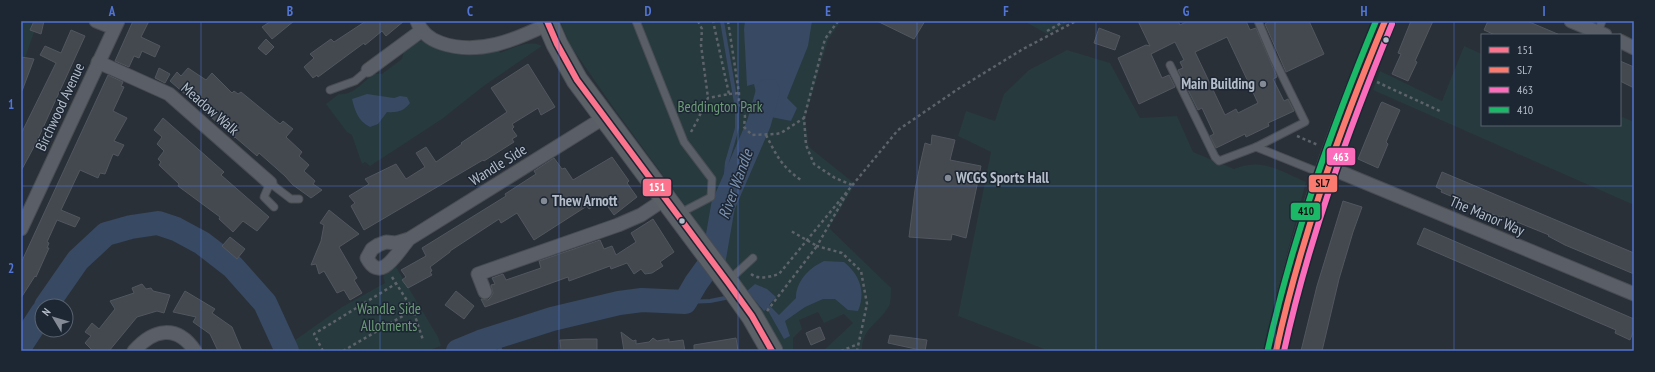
<svg xmlns="http://www.w3.org/2000/svg" width="1655" height="372" viewBox="0 0 1655 372" font-family="'PT Sans Narrow',sans-serif">
<style>
.green{fill:#273a3e}
.water{fill:#384963}
.lines{fill:none;stroke-linecap:round;stroke-linejoin:round}
.stream{stroke:#384963;stroke-width:4}
.river{stroke:#384963;stroke-width:24}
.building{fill:#444950;stroke:#52575f;fill-rule:evenodd}
.service-casing{stroke:#484c53;stroke-width:9}
.minor-casing{stroke:#484c53;stroke-width:15}
.primary-casing{stroke:#484c55;stroke-width:23}
.trunk-casing{stroke:#474c53;stroke-width:24}
.path{stroke:#5d636a;stroke-width:2.5;stroke-dasharray:3 3;stroke-linecap:butt}
.service{stroke:#5a5e66;stroke-width:7}
.minor{stroke:#5a5e66;stroke-width:13}
.primary{stroke:#5c6168;stroke-width:21}
.trunk{stroke:#5b5f64;stroke-width:22}
.bus-1-casing{stroke:#1d2633;stroke-width:9}
.bus-2-casing{stroke:#1d2633;stroke-width:9}
.bus-3-casing{stroke:#1d2633;stroke-width:9}
.bus-4-casing{stroke:#1d2633;stroke-width:9}
.bus-1{stroke:#fc738d;stroke-width:6}
.bus-2{stroke:#fb7a70;stroke-width:6}
.bus-3{stroke:#fb6dba;stroke-width:6}
.bus-4{stroke:#1ab867;stroke-width:6}
.grid{fill:none;stroke:#5274d3;stroke-width:1;stroke-opacity:0.55}
.bus-dot{fill:#b4bcc9;stroke:#1d2633;stroke-width:1.5}
.poi-dot{fill:#848b96;stroke:#1d2633;stroke-width:1.5}
.labels{text-anchor:middle;stroke-width:3;stroke-linejoin:round;paint-order:stroke}
.poi-label{font-size:15px;font-weight:bold;fill:#b4bcc9;stroke:#1d2633;text-anchor:start}
.street-label{font-size:15px;fill:#b4bcc9;stroke:#1d2633}
.park-label{font-size:15px;fill:#6b9a76;stroke:#1d2633}
.water-label{font-size:16px;font-style:italic;fill:#7c92b1;stroke:#1d2633}
.line-badge{stroke:#1d2633;stroke-width:1.5}
.badge-label{font-size:11px;text-anchor:middle;font-weight:bold;fill:#fff}
.pale-badge-label{font-size:11px;text-anchor:middle;font-weight:bold;fill:#111}
.neatline{fill:none;stroke:#5274d3;stroke-width:1.5}
.grid-label{font-size:13px;text-anchor:middle;font-weight:bold;fill:#5274d3}
</style>
<rect width="100%" height="100%" fill="#2a3038"/>
<g class="green">
<polygon points="21,21 38,21 21,69"/>
<path d="M560 21H841L828 40 805 118 809 147 855 184 829 228 891 288C891 293 891 302 889 306 878 325 862 327 862 351H823L853 323 844 314 824 323 818 312 799 320 802 329 793 338V351H785L758 308 734 277 684 204 613 107 570 45Z"/>
<polygon points="1024,21 1071,21 1047,34"/>
<path d="M422 41 429 43 499 50 500 53C513 48 529 39 542 46L485 85 442 119 370 166 365 162 362 164 352 135 347 132 326 104 339 94C354 96 364 80 374 74H382L402 59 404 51 414 43Z"/>
<polygon points="1464,46 1482,54 1482,125 1620,125 1620,116 1634,122 1634,205 1373,90 1380,71 1442,101"/>
<path d="M1067 50 1110 63 1140 118 1177 116 1193 152 1234 169C1261 157 1281 171 1306 182L1276 295 1264 351H1049L958 316 991 152 958 136 966 111 995 121 1004 94 1029 70Z"/>
<polygon points="396,267 438,337 441,346 427,351 294,351 291,343 342,307 385,283 383,276"/>
</g>
<g class="water">
<polygon points="745,21 812,21 808,46 787,98 797,108 791,121 766,116 759,123 752,107 758,102 754,84 747,86 744,29"/>
<path d="M367 94 394 98 400 96 407 97 410 103C404 111 397 113 387 112L378 124 370 127C358 121 355 111 352 99Z"/>
<path d="M824 261 844 262C860 275 866 292 858 311L848 310 835 299H823L805 307 785 321 790 336 784 339 767 309 764 311 747 291 755 284 767 289 776 297 769 305 779 315 796 298C796 281 809 268 824 261Z"/>
</g>
<g class="lines">
<g class="stream">
<polyline points="722,21 737,109 737,128 727,162 723,206"/>
<polyline points="685,302 710,301 730,297"/>
<polyline points="494,338 501,351"/>
</g>
<g class="river">
<polyline points="46,306 78,260 106,234 131,227 158,223 176,229 202,243 233,267 265,303 287,351"/>
<polyline points="21,345 42,313"/>
<polyline points="458,351 480,342 552,319 619,303 642,300 685,302 696,283 714,258 723,206 759,123 768,91"/>
</g>
</g>
<g class="building">
<polygon points="34,21 44,21 41,34 30,30"/>
<polygon points="133,21 149,21 141,37 160,46 155,57 142,51 139,58 134,56 129,67 115,61"/>
<polygon points="271,21 294,21 272,39 262,27"/>
<polygon points="366,21 404,21 386,36 382,31 365,45 364,43 318,77 317,75 313,78 304,67 314,58 310,54 331,39 334,42"/>
<polygon points="877,21 925,21 914,39"/>
<path d="M1138 21H1178L1180 25 1188 21H1246L1250 30 1256 28 1277 77 1273 79 1284 101 1288 99 1294 111 1268 123 1269 126 1246 137 1245 134 1216 148 1210 136 1214 134 1202 108 1198 110 1178 70 1183 68 1180 62 1184 60 1175 42 1151 54 1162 78 1169 75 1175 87 1139 104 1118 58 1146 45 1150 46ZM1227 37 1258 103 1238 113 1236 109 1225 115 1195 52Z"/>
<polygon points="1270,21 1309,21 1324,54 1286,72 1265,24"/>
<polygon points="1411,21 1433,21 1415,61 1417,62 1408,81 1392,74 1401,54 1398,53"/>
<polygon points="1488,21 1527,21 1560,35 1495,35 1484,30"/>
<polygon points="1099,28 1120,36 1115,50 1094,43"/>
<polygon points="71,30 85,36 36,143 21,171 21,134 56,63 40,55 45,46 61,53"/>
<polygon points="266,39 274,47 266,55 258,48"/>
<polygon points="21,57 34,59 22,91 21,91"/>
<polygon points="1620,61 1634,67 1634,88 1620,81"/>
<polygon points="528,64 555,107 541,115 538,108 512,124 514,127 512,129 517,136 512,139 514,142 484,161 483,160 364,230 351,206 355,203 349,196 369,184 365,179 396,164 406,179 425,167 416,153 426,147 436,162 462,144 461,143 507,112 491,88"/>
<polygon points="159,68 170,74 165,83 155,78"/>
<polygon points="188,68 206,80 212,73 232,93 234,91 238,94 241,92 280,124 283,121 293,129 286,137 302,152 299,156 309,165 304,171 315,181 313,184 322,190 311,198 293,185 285,176 259,153 257,156 235,137 235,138 170,81 177,72 181,76"/>
<polygon points="108,75 123,82 121,86 124,87 113,111 127,118 114,141 124,145 118,156 113,154 105,174 100,173 98,178 80,170 61,210 80,218 75,227 57,220 47,242 49,243 47,248 49,248 36,277 35,276 21,298 21,263"/>
<polygon points="1382,102 1400,110 1386,142 1388,144 1378,168 1358,159 1381,103"/>
<polygon points="163,118 224,172 221,175 269,217 257,231 243,221 233,232 219,219 220,217 178,186 179,184 159,165 161,162 158,159 164,151 157,144 162,137 154,130"/>
<polygon points="932,135 955,140 950,160 981,166 966,238 952,234 951,240 909,237 915,190 920,165 925,143 931,145"/>
<polygon points="612,157 629,181 627,183 637,197 614,215 603,200 589,209 587,206 534,240 517,213 501,223 499,219 450,251 450,252 430,267 432,271 430,272 432,275 408,288 402,280 406,277 401,270 426,256 422,248 506,196 505,194 536,174 534,171 554,158 562,169 565,168 573,180"/>
<polygon points="1442,172 1634,253 1634,274 1565,245 1548,236 1549,235 1502,216 1501,218 1460,199 1460,200 1441,192 1442,190 1436,187"/>
<polygon points="1343,201 1362,207 1353,232 1339,279 1322,351 1301,351 1317,286"/>
<polygon points="329,210 359,234 339,247 357,278 354,280 362,293 350,300 344,290 337,293 324,271 319,274 316,264 311,265 321,241 324,225 320,223"/>
<polygon points="653,219 674,252 660,262 663,266 652,273 645,274 641,269 634,274 627,263 611,269 610,266 569,281 568,277 485,307 481,299 488,300 491,297 493,293 491,285 495,284 492,278 503,274 506,280 541,268 539,261 600,240 604,249 612,246 616,255 636,242 631,233"/>
<polygon points="1424,228 1634,319 1634,330 1630,340 1615,333 1616,330 1595,321 1417,244"/>
<polygon points="230,237 245,249 237,259 222,246"/>
<polygon points="142,284 146,289 151,288 153,291 170,295 164,313 157,311 137,317 109,351 93,351 85,343 91,336 85,332 92,323 99,329 115,309 110,301 134,293 132,288"/>
<polygon points="185,291 215,309 212,313 232,327 242,351 218,351 210,334 193,322 196,317 173,312"/>
<polygon points="456,291 474,306 464,319 445,305"/>
<polygon points="820,327 825,339 811,345 806,333"/>
<polygon points="621,332 633,341 636,340 636,344 649,342 653,338 657,341 669,339 669,342 683,340 685,351 624,351"/>
<polygon points="890,335 927,340 925,351 888,343"/>
<polygon points="736,338 738,351 694,351 694,345"/>
<polygon points="584,339 597,339 597,351 561,351 560,340"/>
</g>
<g class="lines">
<g class="service-casing">
<g id="service">
<polyline points="636,21 684,142 712,179 711,197 686,210 679,216"/>
<polyline points="1598,32 1602,21"/>
<polyline points="1170,65 1215,157 1219,161 1256,147 1305,122 1274,59 1258,21"/>
<polyline points="330,90 355,81 368,70"/>
<polyline points="1256,147 1323,174"/>
<polyline points="274,207 264,197 270,183 291,199 299,199"/>
<polyline points="728,281 753,258"/>
</g>
</g>
<g class="minor-casing">
<g id="minor">
<polyline points="96,21 114,28"/>
<path d="M417 21C421 32 429 39 441 43 478 56 515 40 548 24"/>
<polyline points="1571,21 1605,35"/>
<polyline points="1620,41 1634,48"/>
<polyline points="98,62 169,94 270,183"/>
<polyline points="368,70 421,31"/>
<polyline points="1328,167 1634,294"/>
<polyline points="21,229 118,21"/>
<path d="M409 239C398 251 381 285 367 258L372 249 378 245 386 242 396 243 409 239 605 117"/>
<polyline points="485,292 478,274 618,225 641,215 665,199"/>
<path d="M134 351C153 329 177 324 195 351"/>
</g>
</g>
<g class="primary-casing">
<polyline id="primary" points="547,21 557,44 577,80 729,284 752,316 772,351"/>
</g>
<g class="trunk-casing">
<path id="trunk" d="M1276 351C1299 237 1340 127 1385 21"/>
</g>
<g class="path">
<polyline points="698,21 702,29 701,45 708,98"/>
<polyline points="728,21 739,93 739,103 745,116 744,127 752,135 776,134 781,133 804,118"/>
<polyline points="838,21 825,39 804,118 806,145 814,164 835,178 852,185"/>
<polyline points="1047,31 1065,21"/>
<polyline points="1377,82 1440,111"/>
<polyline points="729,94 739,93"/>
<polyline points="691,132 697,121 708,98 729,94 713,21"/>
<path d="M766 135C777 156 781 166 801 180"/>
<polyline points="1297,136 1318,145"/>
<polyline points="847,193 817,246 842,253 861,271 867,304 857,351"/>
<path d="M751 274C759 280 769 277 779 274L898 130 958 89 1023 49 1076 21"/>
<polyline points="392,277 413,310 423,340"/>
<polyline points="767,311 817,246 791,231"/>
<polyline points="323,351 314,334 397,283"/>
<polyline points="343,351 413,310"/>
<polyline points="841,351 858,344"/>
</g>
<use href="#service" class="service"/>
<use href="#minor" class="minor"/>
<use href="#primary" class="primary"/>
<use href="#trunk" class="trunk"/>
<g class="bus-1-casing">
<polyline id="bus-1" points="547,21 557,44 577,80 729,284 752,316 772,351"/>
</g>
<g class="bus-2-casing">
<path id="bus-2" d="M1276 351C1301 237 1340 129 1385 21"/>
</g>
<g class="bus-3-casing">
<path id="bus-3" d="M1284 351C1309 238 1348 131 1392 24"/>
</g>
<g class="bus-4-casing">
<path id="bus-4" d="M1268 349C1293 236 1332 128 1376 21"/>
</g>
<use href="#bus-1" class="bus-1"/>
<use href="#bus-2" class="bus-2"/>
<use href="#bus-3" class="bus-3"/>
<use href="#bus-4" class="bus-4"/>
</g>
<path class="grid" d="M201 21V351M380 21V351M559 21V351M738 21V351M917 21V351M1096 21V351M1275 21V351M1454 21V351M21 186H1634"/>
<g class="bus-dot">
<circle cx="1386" cy="40" r="3.5"/>
<circle cx="682" cy="221" r="3.5"/>
</g>
<g class="poi-dot">
<circle cx="1263" cy="84" r="4"/>
<circle cx="948" cy="178" r="4"/>
<circle cx="544" cy="201" r="4"/>
</g>
<g class="labels">
<g class="poi-label">
<text x="1255" y="89" text-anchor="end">Main Building</text>
<text x="956" y="183">WCGS Sports Hall</text>
<text x="552" y="206">Thew Arnott</text>
</g>
<g class="street-label">
<text transform="translate(60 107) rotate(-65)" y="5">Birchwood Avenue</text>
<text transform="translate(210 109) rotate(41)" y="5">Meadow Walk</text>
<text transform="translate(498 165) rotate(-32)" y="5">Wandle Side</text>
<text transform="translate(1487 216) rotate(23)" y="5">The Manor Way</text>
</g>
<g class="park-label">
<text x="720" y="112">Beddington Park</text>
<text x="389" y="314">Wandle Side<tspan x="389" dy="17">Allotments</tspan></text>
</g>
<g class="water-label">
<text transform="translate(735 184) rotate(-70)" y="6">River Wandle</text>
</g>
</g>
<g class="line-badge">
<rect x="1326" y="147" width="30" height="19" rx="4" fill="#fb6dba"/>
<rect x="1308" y="174" width="30" height="19" rx="4" fill="#fb7a70"/>
<rect x="642" y="178" width="30" height="19" rx="4" fill="#fc738d"/>
<rect x="1290" y="202" width="31" height="19" rx="4" fill="#1ab867"/>
</g>
<g class="badge-label">
<text x="1341" y="161">463</text>
<text x="657" y="191">151</text>
</g>
<g class="pale-badge-label">
<text x="1323" y="187">SL7</text>
<text x="1306" y="215">410</text>
</g>
<rect width="1655" height="372" fill="none" stroke="#1d2633" stroke-width="44"/>
<rect x="1481" y="34" width="140" height="92" fill="#1d2633" stroke="#59626f"/>
<rect x="1489" y="47" width="20" height="6" fill="#fc738d" stroke="#59626f"/>
<text x="1517" y="54" font-size="12" fill="#b4bcc9">151</text>
<rect x="1489" y="67" width="20" height="6" fill="#fb7a70" stroke="#59626f"/>
<text x="1517" y="74" font-size="12" fill="#b4bcc9">SL7</text>
<rect x="1489" y="87" width="20" height="6" fill="#fb6dba" stroke="#59626f"/>
<text x="1517" y="94" font-size="12" fill="#b4bcc9">463</text>
<rect x="1489" y="107" width="20" height="6" fill="#1ab867" stroke="#59626f"/>
<text x="1517" y="114" font-size="12" fill="#b4bcc9">410</text>
<g transform="translate(54 318) rotate(308)"><circle r="19" fill="#1d2633" stroke="#59626f"/>
<path d="M0-3L7 15L0 10L-7 15Z" fill="#848b96"/>
<text y="-6" font-size="11" font-weight="bold" text-anchor="middle" fill="#b4bcc9">N</text>
</g>
<rect x="22" y="22" width="1611" height="328" class="neatline"/>
<g class="grid-label">
<text x="112" y="16">A</text>
<text x="290" y="16">B</text>
<text x="470" y="16">C</text>
<text x="648" y="16">D</text>
<text x="828" y="16">E</text>
<text x="1006" y="16">F</text>
<text x="1186" y="16">G</text>
<text x="1364" y="16">H</text>
<text x="1544" y="16">I</text>
<text x="11" y="109">1</text>
<text x="11" y="273">2</text>
</g>
</svg>
